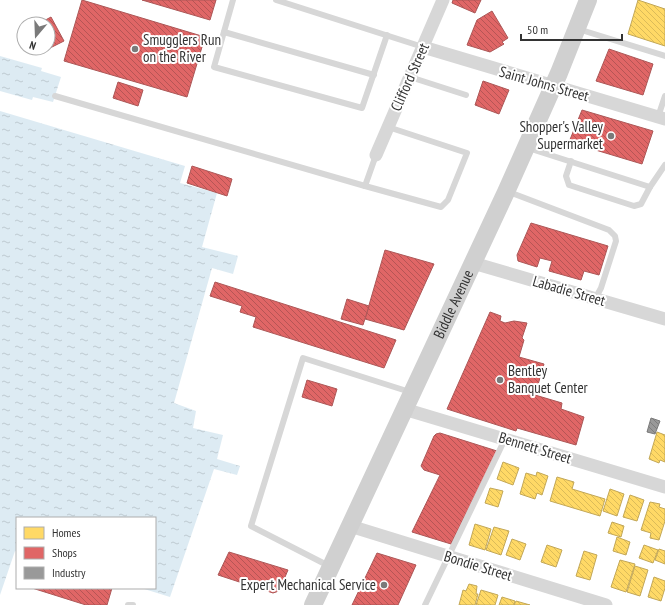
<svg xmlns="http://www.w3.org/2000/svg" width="665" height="605" viewBox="0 0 665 605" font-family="'PT Sans Narrow',sans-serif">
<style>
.water{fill:url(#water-ripples)}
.homes{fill:url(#homes-back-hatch);stroke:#c2a757}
.shops{fill:url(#shops-back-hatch);stroke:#ac5757}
.industry{fill:url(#industry-back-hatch);stroke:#7a7a7a}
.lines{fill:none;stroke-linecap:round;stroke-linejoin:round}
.service{stroke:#d7d7d7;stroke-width:6}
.minor{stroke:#d7d7d7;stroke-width:13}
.secondary{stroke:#d0d0d0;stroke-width:18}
.poi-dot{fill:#7a7a7a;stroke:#fff;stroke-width:1.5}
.labels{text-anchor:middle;stroke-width:4;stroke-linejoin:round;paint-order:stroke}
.poi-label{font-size:15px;fill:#333;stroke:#fff;text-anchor:start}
.street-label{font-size:15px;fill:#333;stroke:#fff}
</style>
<defs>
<pattern id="water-ripples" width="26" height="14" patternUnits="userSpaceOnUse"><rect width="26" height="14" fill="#ddebf3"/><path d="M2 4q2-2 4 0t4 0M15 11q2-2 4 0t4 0" fill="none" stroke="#becad1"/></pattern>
<pattern id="homes-back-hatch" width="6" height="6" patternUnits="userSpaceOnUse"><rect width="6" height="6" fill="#ffd966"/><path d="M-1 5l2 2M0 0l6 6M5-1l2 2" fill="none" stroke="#dbbb59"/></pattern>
<pattern id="shops-back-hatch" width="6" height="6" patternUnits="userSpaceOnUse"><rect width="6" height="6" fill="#e06666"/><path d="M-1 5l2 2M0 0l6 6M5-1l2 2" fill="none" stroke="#b65555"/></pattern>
<pattern id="industry-back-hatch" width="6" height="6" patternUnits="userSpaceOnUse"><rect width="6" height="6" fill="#999"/><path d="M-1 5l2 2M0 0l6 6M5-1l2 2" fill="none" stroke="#7d7d7d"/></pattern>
</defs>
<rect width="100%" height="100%" fill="#fff"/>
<g class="water">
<polygon points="0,56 42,68 41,71 61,77 53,102 33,97 32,100 0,91"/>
<polygon points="0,111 185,166 180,183 217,193 202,247 238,256 233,274 212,268 174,403 196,411 193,428 223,435 217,459 240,466 237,475 214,469 170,597 141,588 155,588 155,518 17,518 17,552 15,551 0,595"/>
</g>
<g class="homes">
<polygon points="638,0 665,9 665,46 628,34"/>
<polygon points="657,432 665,435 665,462 660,460 659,463 649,459"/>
<polygon points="503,462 519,468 513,485 497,479"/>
<polygon points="537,472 548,476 542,495 537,493 535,499 520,494 526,473 536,476"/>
<polygon points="557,477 574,482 572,489 605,499 600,516 550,501"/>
<polygon points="490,488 503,491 498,507 485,503"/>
<polygon points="610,489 624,494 617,516 603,511"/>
<polygon points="630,495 644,500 637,521 623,517"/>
<polygon points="650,502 660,504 659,507 665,509 665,521 659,540 650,538 651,533 641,530"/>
<polygon points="612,522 624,526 621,537 608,533"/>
<polygon points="475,524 491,529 485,550 469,545"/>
<polygon points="494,527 509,531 501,555 486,550"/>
<polygon points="617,537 630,542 626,555 613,551"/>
<polygon points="512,539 526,544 520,560 506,555"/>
<polygon points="547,545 562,550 556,567 541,562"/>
<polygon points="644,545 658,550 653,563 639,558"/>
<polygon points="659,549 665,551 665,564 655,560"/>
<polygon points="584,551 597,555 590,580 576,576"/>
<polygon points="620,560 635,564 626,592 611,587"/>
<polygon points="635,566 648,570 640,596 627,592"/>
<polygon points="654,577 665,581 665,588 661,601 648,597"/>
<polygon points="469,584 477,586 476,594 478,594 475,605 459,605 463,590 466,591"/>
<polygon points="481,590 498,595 495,605 476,605"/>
<polygon points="502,597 515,601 514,605 499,605"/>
<polygon points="516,601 530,605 514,605"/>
</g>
<g class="shops">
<polygon points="82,0 205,37 187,97 64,61"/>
<polygon points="142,0 216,0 210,20"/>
<polygon points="453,0 481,0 475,13 452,3"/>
<polygon points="492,11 508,38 502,42 504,44 490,52 467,45 477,20"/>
<polygon points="51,17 64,41 50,48 48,44 48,24 38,24"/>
<polygon points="609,49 653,64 643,95 596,81"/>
<polygon points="483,81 509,90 499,114 475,105"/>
<polygon points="118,82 143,90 138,106 113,98"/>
<polygon points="582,110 653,131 642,164 569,142"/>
<polygon points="192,166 232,179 227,196 187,183"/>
<polygon points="531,223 608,246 599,275 584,271 581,280 549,271 552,261 540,258 537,267 518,261 517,255"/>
<polygon points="385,250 434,264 404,330 365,319"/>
<polygon points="215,282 396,340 384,368 253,327 256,317 240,312 242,306 210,296"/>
<polygon points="347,299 369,306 363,325 341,319"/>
<polygon points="490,312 501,316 500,321 505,323 514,321 527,323 522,338 524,340 519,357 544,364 535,395 562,403 561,409 584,417 576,445 517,428 516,431 447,409"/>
<polygon points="307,380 337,389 332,406 302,397"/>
<polygon points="440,433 497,451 451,544 412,532 440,475 424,470 421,466 434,436 436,434"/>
<polygon points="229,552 288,570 279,591 273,593 218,575"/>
<polygon points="377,553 416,565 398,605 352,605"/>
<polygon points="32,588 112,588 107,605 86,605"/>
</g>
<polygon class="industry" points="651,418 660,421 655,434 647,432"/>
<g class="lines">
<g class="service">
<polyline points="233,0 214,67 362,108 387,35"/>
<polyline points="276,0 423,47"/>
<polyline points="578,29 665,56"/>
<polyline points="224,32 374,75"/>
<polyline points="410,77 466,95"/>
<polyline points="55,96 365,186 376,155"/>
<polyline points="658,117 665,96"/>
<polyline points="528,148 650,187 665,165"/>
<polyline points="571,161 566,176 569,185 634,206 641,204 650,187"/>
<polyline points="365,186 441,207 448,200 467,153 388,127"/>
<polyline points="509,192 609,230 615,236 616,241 601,288 595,299"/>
<polyline points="329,566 251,526 303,358 410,392"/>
<polyline points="128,605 133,605"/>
<polyline points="425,605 505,439"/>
</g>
<g class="minor">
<polyline points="423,47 665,119"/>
<polyline points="376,155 443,0"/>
<polyline points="473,263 665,319"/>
<polyline points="404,409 665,487"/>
<polyline points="350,526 606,605"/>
</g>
<path class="secondary" id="s1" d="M313 605 506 192 559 73 588 0"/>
</g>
<g class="poi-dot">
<circle cx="135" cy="49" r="4"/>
<circle cx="611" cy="136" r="4"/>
<circle cx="500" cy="380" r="4"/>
<circle cx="384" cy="585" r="4"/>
</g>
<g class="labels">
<g class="poi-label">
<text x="143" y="45">Smugglers Run<tspan x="143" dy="17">on the River</tspan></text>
<text x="603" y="132" text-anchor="end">Shopper's Valley<tspan x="603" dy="17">Supermarket</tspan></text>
<text x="508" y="376">Bentley<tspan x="508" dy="17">Banquet Center</tspan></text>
<text x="376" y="590" text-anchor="end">Expert Mechanical Service</text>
</g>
<g class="street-label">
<text transform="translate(410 77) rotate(-66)" y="5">Clifford Street</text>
<text transform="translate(544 84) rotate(16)" y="5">Saint Johns Street</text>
<text transform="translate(569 291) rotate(16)" y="5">Labadie Street</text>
<text dy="5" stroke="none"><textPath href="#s1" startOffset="332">Biddle Avenue</textPath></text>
<text transform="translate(535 448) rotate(17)" y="5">Bennett Street</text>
<text transform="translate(478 566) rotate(17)" y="5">Bondie Street</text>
</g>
</g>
<rect x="16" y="517" width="140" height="72" fill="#ffffff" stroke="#adadad"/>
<rect x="24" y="527" width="20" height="12" fill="#ffd966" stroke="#adadad"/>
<text x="52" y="537" font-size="12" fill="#333333">Homes</text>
<rect x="24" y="547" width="20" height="12" fill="#e06666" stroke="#adadad"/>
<text x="52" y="557" font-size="12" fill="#333333">Shops</text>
<rect x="24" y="567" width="20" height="12" fill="#999999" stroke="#adadad"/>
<text x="52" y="577" font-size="12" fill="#333333">Industry</text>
<g transform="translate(36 36) rotate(199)"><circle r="19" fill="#ffffff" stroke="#adadad"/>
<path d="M0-3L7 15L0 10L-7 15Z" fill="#7a7a7a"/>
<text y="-6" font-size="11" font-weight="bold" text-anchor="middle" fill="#333333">N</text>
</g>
<path d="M521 34v6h101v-6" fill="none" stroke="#333333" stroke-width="2"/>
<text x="527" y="34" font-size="12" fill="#333333" stroke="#ffffff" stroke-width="3" paint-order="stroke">50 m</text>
</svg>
